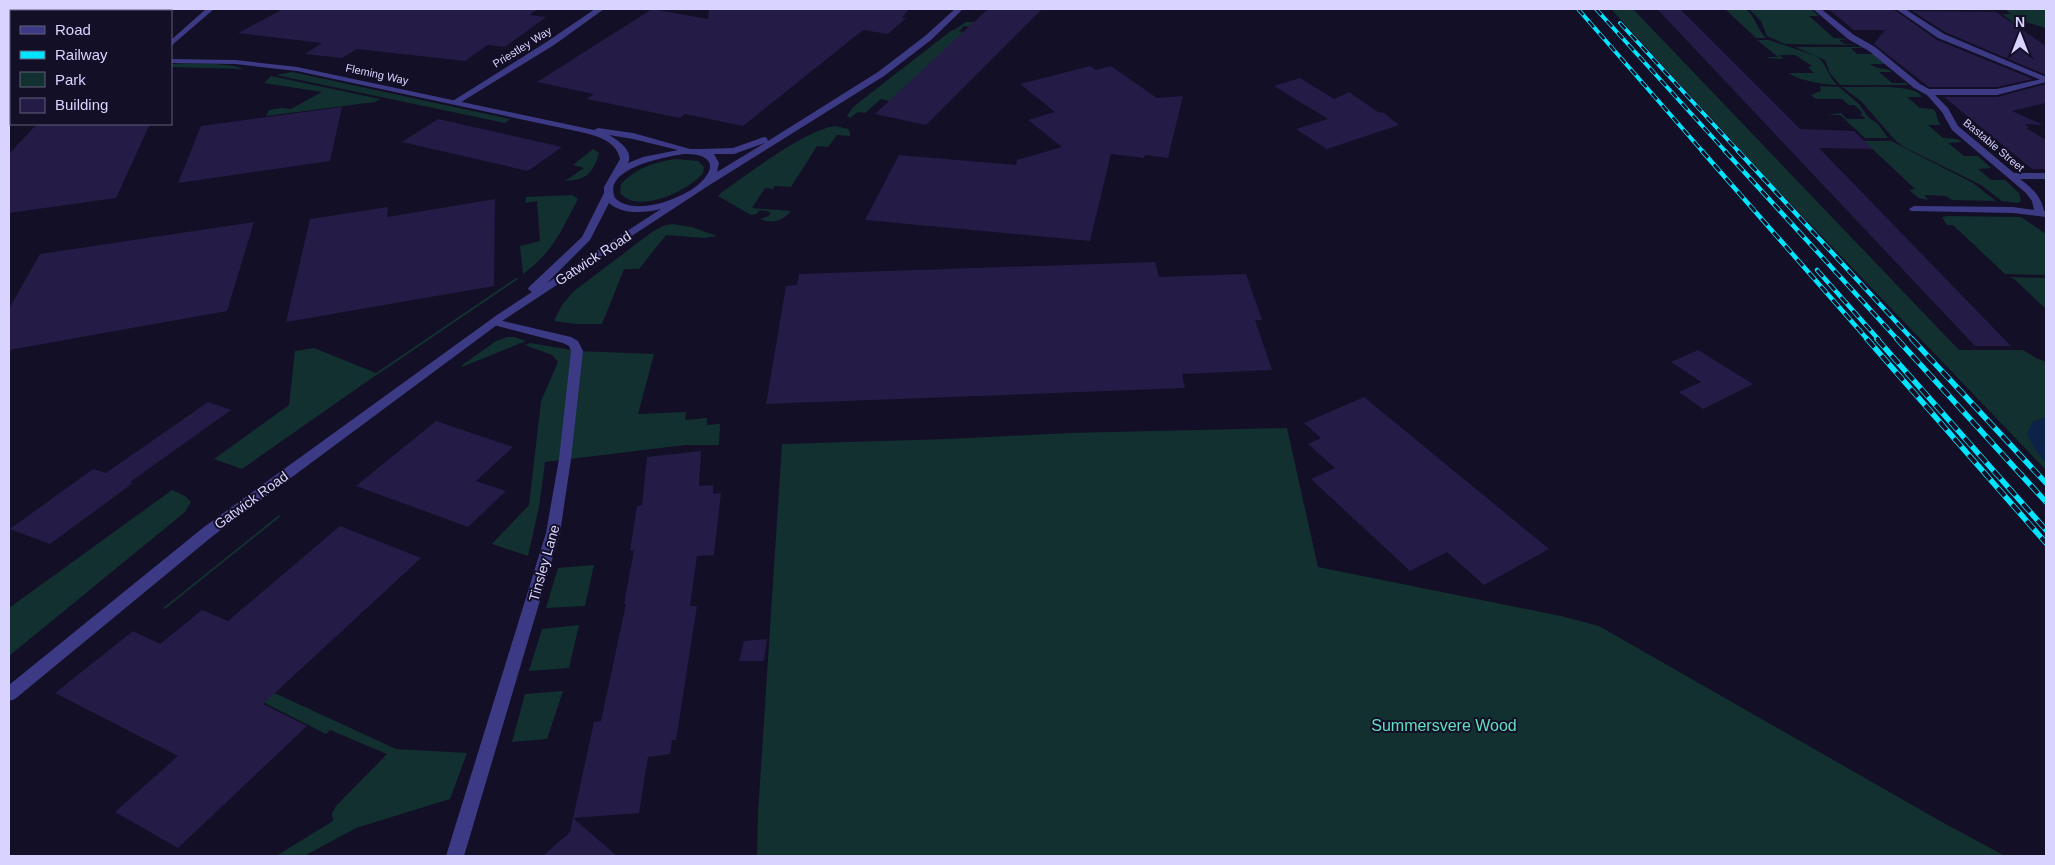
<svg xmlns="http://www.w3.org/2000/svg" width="2055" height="865" viewBox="0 0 2055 865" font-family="Helvetica,sans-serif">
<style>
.green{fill:#12302f}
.water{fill:#0c2248}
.building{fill:#241b47}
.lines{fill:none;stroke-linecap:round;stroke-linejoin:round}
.minor{fill:#3d3a85;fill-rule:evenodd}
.tertiary{fill:#3d3a85;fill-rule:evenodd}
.rail-far2-casing{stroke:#00e5ff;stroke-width:4}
.rail-far1-casing{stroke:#00e5ff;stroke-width:4.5}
.rail-casing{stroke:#00e5ff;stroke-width:5.5}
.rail-far2{stroke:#130f26;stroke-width:2.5;stroke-dasharray:8;stroke-linecap:butt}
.rail-far1{stroke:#130f26;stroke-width:3;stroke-dasharray:9;stroke-linecap:butt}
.rail{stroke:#130f26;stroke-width:4;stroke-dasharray:11;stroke-linecap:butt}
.labels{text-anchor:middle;stroke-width:4;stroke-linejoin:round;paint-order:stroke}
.far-street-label{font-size:11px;fill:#d9d4ff;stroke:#130f26}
.street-label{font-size:14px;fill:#d9d4ff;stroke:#130f26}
.near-park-label{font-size:16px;fill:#5fe0c0;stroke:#130f26}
</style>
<rect width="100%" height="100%" fill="#130f26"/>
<g class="green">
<polygon points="1611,9 1633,9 1959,350 2023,350 2036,358 2046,362 2046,417 2033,422 2042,458 2046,463 2046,470 1772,184"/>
<path d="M1725 9H1746C1756 18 1757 29 1766 38H1756Z"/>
<polygon points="1749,9 1811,9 1819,16 1809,16 1834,38 1849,39 1839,40 1845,44 1858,45 1785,44 1767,36 1761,21"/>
<polygon points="2008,9 2046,9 2046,28 2022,21 2012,24 2021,28 2009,29 2014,27 2004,24 1995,24 2013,22 2002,14 2011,14 2006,10"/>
<polygon points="966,22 978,22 973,28 964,26 959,31 963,32 894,102 881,99 865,113 858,112 850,118 847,116 853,107 952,30 954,30"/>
<path d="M1757 40H1769L1816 56C1827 63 1827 75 1837 85 1826 85 1796 80 1789 73H1814L1808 67 1812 66 1795 55H1779L1784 59 1769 58 1767 57H1778Z"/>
<path d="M1795 47H1861L1862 48H1851L1857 54H1873L1885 64H1870C1878 71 1885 66 1892 72H1879L1892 83H1906L1908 85H1840L1830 73 1825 60Z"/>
<path d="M171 64C184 63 236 63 243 69L171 67Z"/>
<polygon points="292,72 510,119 505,123 276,75"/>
<polygon points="271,76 380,99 375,102 266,116 269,110 282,108 291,109 322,92 264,83"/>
<polygon points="1820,86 1839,87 1859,104 1868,117 1878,124 1888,138 1865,138 1840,115 1828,115 1841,113 1847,119 1866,119 1860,114 1863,113 1854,105 1849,105 1842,99 1816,99 1811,95 1821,91"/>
<path d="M1842 87C1859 88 1915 82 1922 97H1907L1920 108 1933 109C1938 113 1936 120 1941 125H1928L1943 138 1957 139 1962 142 1948 143 1964 156H1978L1991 168 1978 169 1991 180H2005L2019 193 2021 201 2018 203 2002 201 1981 185 1902 146 1895 140 1861 101Z"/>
<path d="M835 126 848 129 850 132V136L837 135 828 147 817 146 791 187 775 186 773 189 765 188 752 208 791 211C783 221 772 224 760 219L769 216 770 212 760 210 756 214 751 215 718 196 722 192C748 174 805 130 835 126Z"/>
<polygon points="1864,141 1891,141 1973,183 1996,201 1952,200 1946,196 1924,195 1928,200 1919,198 1909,190 1915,189"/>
<path d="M593 149 599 153C593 174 586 180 565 181L584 168 573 165Z"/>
<path d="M676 159 698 161 704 167 703 173C688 191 638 215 620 193L621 184C636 168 654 162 676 159Z"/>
<path d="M572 195 578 199C561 231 553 252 523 274L520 246 540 241 537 201 525 203 526 197Z"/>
<polygon points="1947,216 2021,217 2046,234 2046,275 2005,274 1953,225 1947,225 1942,217"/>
<polygon points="672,224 692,227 717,236 704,238 666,235 639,269 624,269 602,324 576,324 554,321 562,305 574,291 652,232 663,226"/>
<polygon points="2009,277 2046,278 2046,309 2014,279"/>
<polygon points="516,278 518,279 359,387 242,469 214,459 289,405 295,351 314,348 376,373"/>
<polygon points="507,337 514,337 526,341 462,367 462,365 496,341"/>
<polygon points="530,343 577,351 654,354 638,414 686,412 685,420 707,418 707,425 720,424 719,445 685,445 545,462 539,507 528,556 492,544 529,505 541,401 558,362 552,355 525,345"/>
<polygon points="1287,428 1318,567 1561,616 1599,626 1942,822 2005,856 757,856 758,813 782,444 948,439 1069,433"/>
<polygon points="172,490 185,496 191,502 185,512 9,656 9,608"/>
<polygon points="279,515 281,516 165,609 163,608"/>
<polygon points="594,565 585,606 546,608 558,568"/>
<polygon points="579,625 569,668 529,671 542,629"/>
<polygon points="257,685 396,749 467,753 450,799 356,828 304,856 276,856 333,821 332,813 336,806 387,754 330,730 326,734 247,694"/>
<polygon points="563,691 547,739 512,742 525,694"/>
</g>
<polygon class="water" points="2046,417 2046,463 2034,448 2027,433 2033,422"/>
<g class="building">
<polygon points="283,9 538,9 529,15 546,17 505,47 488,45 465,61 357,49 342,58 305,54 322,43 238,33"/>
<polygon points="652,9 708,19 709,9 909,9 902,18 906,18 888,34 863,30 743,126 685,114 680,118 587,99 594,94 537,82"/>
<polygon points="988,9 1042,9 926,125 875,114"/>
<polygon points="1659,9 1680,9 1800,129 1854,131 1873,149 1819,148 2011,346 1975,346 1658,10"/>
<polygon points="1828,9 1888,9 1896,11 1937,40 2033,79 1997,87 1929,87 1874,44 1885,30 1854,30"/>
<polygon points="1912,11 1996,12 2046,46 2046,75 1945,32"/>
<polygon points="1090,66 1096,70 1111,66 1157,98 1183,96 1168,158 1145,155 1144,158 1111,154 1090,241 865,220 899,155 1016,165 1017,160 1062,147 1028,120 1055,112 1020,84"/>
<polygon points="1300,78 1334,99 1349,92 1378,112 1384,113 1399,125 1327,149 1296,129 1328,119 1274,86"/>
<polygon points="2046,84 2046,103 2012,111 2043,125 2025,124 2029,128 2026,128 2046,140 2046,169 2032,169 1944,97 1997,97"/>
<polygon points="342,107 330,161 178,183 201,126"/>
<polygon points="438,119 562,147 528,171 402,142"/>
<polygon points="37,124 150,124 116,198 9,213 9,154"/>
<polygon points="495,199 494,286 286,322 310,219 388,207 387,217"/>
<polygon points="254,222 227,311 9,350 9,309 40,254"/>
<polygon points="1155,262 1159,277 1246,274 1262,320 1255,320 1272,370 1182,374 1185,388 766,404 786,286 797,285 799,274"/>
<polygon points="1698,350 1753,384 1703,409 1679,392 1701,382 1671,362"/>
<polygon points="1364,397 1549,549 1484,585 1447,552 1410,571 1311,479 1335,468 1308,444 1321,438 1304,423"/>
<polygon points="208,402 231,410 130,482 133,483 50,544 10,529 93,469 106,473"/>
<polygon points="436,421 513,447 476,481 506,491 468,527 356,486"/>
<polygon points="701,451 699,486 713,485 713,494 721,493 714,555 697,556 690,606 697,606 676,740 672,740 670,754 648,757 639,813 573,818 617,856 543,856 570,832 594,722 601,721 626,604 624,604 634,550 630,550 637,506 642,505 647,457"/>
<polygon points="340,526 421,558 263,704 307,726 178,848 115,812 178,756 55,693 133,631 160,644 202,610 228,621"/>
<polygon points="767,639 764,661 739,661 744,641"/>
</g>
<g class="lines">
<g class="minor">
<polygon points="206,9 214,9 171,46 171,40"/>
<polygon points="595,9 604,9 554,45 458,104 451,102 548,41"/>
<path d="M1813 9H1821L1854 35 1875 47 1920 84 1929 89H1997L2046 78V82L1997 95H1935L1948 108 1958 126 2014 173H2046V179H2020C2032 188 2041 196 2044 211H2046V217L2013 213 1911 211 1909 209 1914 206 2013 207 2034 210 2032 201 2026 193 1952 130 1942 112 1927 95 1914 88 1869 51 1848 39Z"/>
<polygon points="494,319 571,337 578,341 583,351 571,459 560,533 464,856 446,856 546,533 559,459 571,351 569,346 563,343 490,324 488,322"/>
</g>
<g class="tertiary">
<path d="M955 9H963L931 40 884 76 708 186 505 319 214 535 15 699 9 701V685L204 527 497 315 532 292 528 289 529 287 582 237 604 193V187L620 159C616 139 593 135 576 131L297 71 235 64 171 63V59L235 60 297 67 594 130 598 128 633 133 690 149H702L733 148 764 137 767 138 768 141 878 72 925 36ZM609 135 633 139 678 150 643 157 628 163C634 151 619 141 609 135ZM765 143 717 172 719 163 714 154H734ZM684 154C709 153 720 165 699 184 682 199 634 217 615 198 602 168 665 157 684 154ZM609 203C622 215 645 213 661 209L547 283 590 240Z"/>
<polygon points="1896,9 1905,9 1944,34 2046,77 2046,82 1938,38"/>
<rect x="9" y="72" width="2" height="4"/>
</g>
<g class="rail-far2-casing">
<g id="rail-far2">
<polyline points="1578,9 1703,152"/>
<polyline points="1596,9 1726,152"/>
<polyline points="1620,23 1739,152"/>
</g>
</g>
<g class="rail-far1-casing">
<g id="rail-far1">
<polyline points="1702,151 1868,340"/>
<polyline points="1725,151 1898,340"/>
<polyline points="1738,151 1913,340"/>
<polyline points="1817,270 1879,340"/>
</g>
</g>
<g class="rail-casing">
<g id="rail">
<polyline points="1867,339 2046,543"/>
<polyline points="1877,339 2046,530"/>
<polyline points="1897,339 2046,502"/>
<polyline points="1912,339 2046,483"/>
</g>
</g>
<use href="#rail-far2" class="rail-far2"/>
<use href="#rail-far1" class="rail-far1"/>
<use href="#rail" class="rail"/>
</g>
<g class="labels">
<g class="far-street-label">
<text transform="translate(522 47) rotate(-32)" y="4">Priestley Way</text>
<text transform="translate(377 74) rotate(12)" y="4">Fleming Way</text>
<text transform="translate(1994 145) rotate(40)" y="4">Bastable Street</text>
</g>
<g class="street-label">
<text transform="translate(593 258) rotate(-33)" y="5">Gatwick Road</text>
<text transform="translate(251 500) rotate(-36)" y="5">Gatwick Road</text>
<text transform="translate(544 563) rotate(-74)" y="5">Tinsley Lane</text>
</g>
<g class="near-park-label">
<text x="1444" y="731">Summersvere Wood</text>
</g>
</g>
<rect width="2055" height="865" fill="none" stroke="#d9d4ff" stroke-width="20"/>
<rect x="10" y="10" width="162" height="115" fill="#130f26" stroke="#625e7d"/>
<rect x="20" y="26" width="25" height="8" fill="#3d3a85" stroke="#625e7d"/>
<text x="55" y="35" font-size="15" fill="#d9d4ff">Road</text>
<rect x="20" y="51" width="25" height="8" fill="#00e5ff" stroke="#625e7d"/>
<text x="55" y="60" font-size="15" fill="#d9d4ff">Railway</text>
<rect x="20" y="72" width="25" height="15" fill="#12302f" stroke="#625e7d"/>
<text x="55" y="85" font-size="15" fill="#d9d4ff">Park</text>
<rect x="20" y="98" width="25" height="15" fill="#241b47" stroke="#625e7d"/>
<text x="55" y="110" font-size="15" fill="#d9d4ff">Building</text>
<g transform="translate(2020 35)" stroke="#130f26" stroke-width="4" paint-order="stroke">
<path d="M0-4L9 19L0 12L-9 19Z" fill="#d9d4ff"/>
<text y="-8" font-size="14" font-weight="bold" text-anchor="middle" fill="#d9d4ff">N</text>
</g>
</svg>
